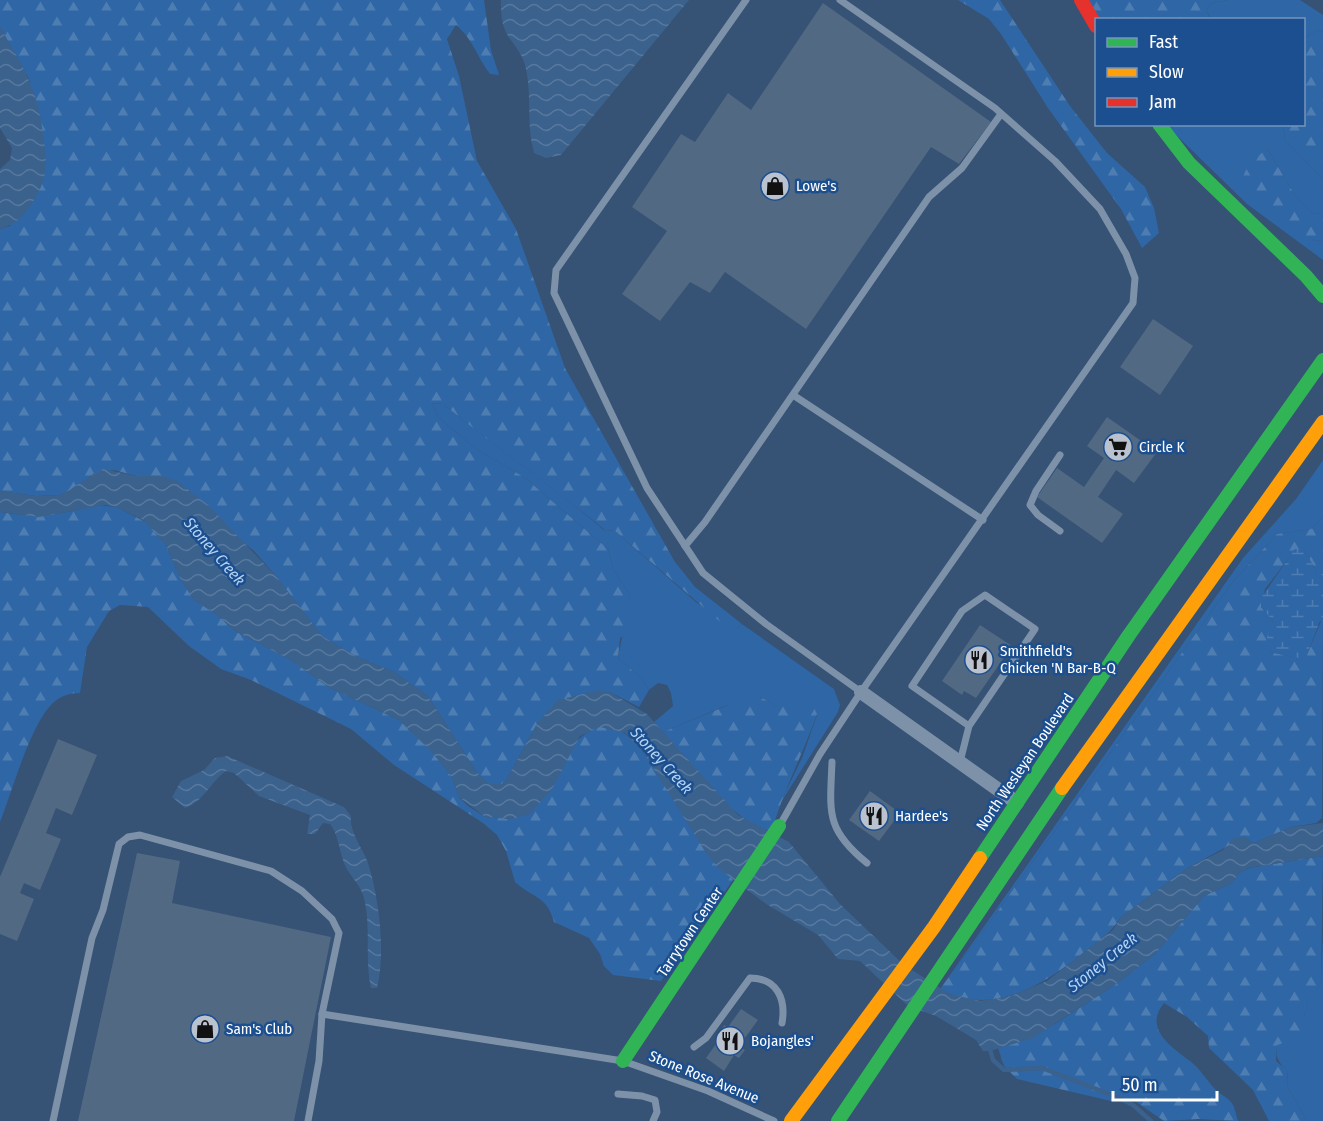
<svg xmlns="http://www.w3.org/2000/svg" width="1323" height="1121" viewBox="0 0 1323 1121" font-family="'Fira Sans Condensed',sans-serif">
<style>
.grass{fill:#2f66a5}
.forest{fill:url(#forest-firs)}
.wetland{fill:url(#wetland-marsh)}
.water{fill:url(#water-waves)}
.lines{fill:none;stroke-linecap:round;stroke-linejoin:round}
.stream{stroke:#3b618d;stroke-width:4.5}
.building{fill:#526984}
.lane{stroke:#7d92a8;stroke-width:7}
.street{stroke:#7d92a8;stroke-width:14}
.fast{stroke:#30b455;stroke-width:14}
.slow{stroke:#ff9f0a;stroke-width:14}
.jam{stroke:#e5322d;stroke-width:14}
.labels{text-anchor:middle;stroke-width:5;stroke-linejoin:round;paint-order:stroke}
.poi-label{font-size:15px;fill:#fff;stroke:#1b4f8f;text-anchor:start}
.street-label{font-size:15px;fill:#fff;stroke:#1b4f8f}
.water-label{font-size:16px;font-style:italic;fill:#b5d3f5;stroke:#1b4f8f}
</style>
<defs>
<pattern id="forest-firs" width="22" height="20" patternUnits="userSpaceOnUse" patternTransform="scale(1.5)"><rect width="22" height="20" fill="#2f66a5"/><path d="M5 1l3.5 6h-7zM16 11l3.5 6h-7z" fill="#4e7db2"/></pattern>
<pattern id="wetland-marsh" width="20" height="14" patternUnits="userSpaceOnUse" patternTransform="scale(1.5)"><rect width="20" height="14" fill="#2f66a5"/><path d="M1 5h8M5 5V1M11 12h8M15 12V8" fill="none" stroke="#4e7db2"/></pattern>
<pattern id="water-waves" width="16" height="10" patternUnits="userSpaceOnUse" patternTransform="scale(1.5)"><rect width="16" height="10" fill="#3b618d"/><path d="M0 5q4-4 8 0t8 0" fill="none" stroke="#58799e"/></pattern>
</defs>
<rect width="100%" height="100%" fill="#365274"/>
<g class="grass">
<polygon points="1228,0 1300,0 1323,15 1323,32 1318,30 1304,38 1304,20 1211,19 1206,10 1212,3"/>
<polygon points="1190,124 1283,125 1285,140 1323,179 1323,213 1313,214 1296,197 1267,148 1246,193 1259,197 1314,240 1323,241 1323,260 1247,204 1168,127"/>
<path d="M432 403 443 404C496 447 552 486 604 530L615 531 697 603 736 629 742 624 834 689 840 705 838 712 778 807 802 758 817 715 812 705 778 706 760 697 725 706 663 732 654 722 673 706 671 693 667 685 658 683 649 690 641 678 618 658 630 595 613 569 608 549 524 477 476 449 438 417Z"/>
<polygon points="1323,460 1323,517 1311,529 1277,534 1231,584 992,919 940,989 1243,558 1296,499"/>
<path d="M1323 932V1121H1307L1288 1088 1287 1070C1278 1063 1275 1056 1277 1044L1284 1043 1304 1017 1308 1001 1321 983Z"/>
</g>
<g class="forest">
<path d="M0 0H484L491 50 499 75 490 74C477 57 473 39 456 25L447 39 459 76 477 161 516 229 565 368 675 562 695 587 742 624 736 629 725 626 615 531 605 530C552 487 496 447 443 404L432 403 438 417 476 449 524 477 608 549 613 569 630 595 627 633 620 638 618 658 641 678 649 690 639 707 610 692 538 722 506 780 502 784H488L476 771 428 696 394 672 355 656 322 636 275 575 254 551 162 476H136L114 470 93 474 83 483 60 495 36 496 0 491V229L10 226 30 81 0 27Z"/>
<polygon points="958,0 1000,0 1070,106 1107,153 1145,187 1154,208 1159,233 1142,248 1121,209 1048,108 1001,34 989,19"/>
<polygon points="1088,0 1228,0 1212,3 1206,10 1211,20 1100,19"/>
<polygon points="1318,30 1323,32 1323,179 1285,140 1283,125 1304,124 1304,38"/>
<path d="M1267 148 1296 197 1313 214 1323 213V241C1280 237 1279 203 1246 193 1235 173 1255 160 1267 148Z"/>
<path d="M96 505 117 507 151 525 166 545 180 578 194 600 216 614 235 631 291 660 330 688 399 720 430 749 452 777 459 797 468 806 485 817 512 819C530 797 574 731 600 727 618 724 631 739 642 750L733 880 661 981 613 975 604 966 600 954 589 938 554 922C547 895 532 898 515 882L506 851 497 835 483 823 394 765 351 729 251 680 221 669 189 646 148 607 120 605 109 611 87 647 80 693C70 693 61 696 54 702 31 722 12 792 0 822V512C34 518 63 515 96 505Z"/>
<path d="M1323 517V574H1318L1304 550H1295L1265 589 1261 607 1273 621 1269 652C1283 654 1293 658 1306 657L1321 621H1323L1322 818 1316 823 1291 827 1254 843 1244 837 1186 869 1121 917C1110 935 1094 944 1078 957 1039 988 989 1016 940 989L992 919 1231 584 1277 534 1311 529Z"/>
<path d="M760 697 778 706 785 702 812 704 817 714C803 754 783 791 772 831 732 824 690 762 663 732L743 699Z"/>
<path d="M1323 856 1321 983 1308 1002 1304 1017 1308 1028 1293 1047 1284 1043 1277 1045 1276 1061 1287 1070 1288 1088 1307 1121H1269L1253 1090 1209 1048 1208 1036 1187 1017 1164 1003C1143 1028 1171 1047 1190 1061 1201 1069 1208 1083 1218 1092 1222 1095 1226 1097 1229 1100 1236 1107 1235 1113 1238 1121L1198 1119 1164 1121 1132 1099 1111 1101 1017 1079 1004 1066 998 1048 1025 1040 1055 1024 1116 984 1155 954 1204 896 1232 883 1239 873 1249 868Z"/>
</g>
<path class="wetland" d="M1295 549 1304 550 1318 574H1323V621H1320L1306 657C1293 659 1283 654 1269 652L1264 646 1273 621 1261 607V598Z"/>
<g class="water">
<path d="M501 0H689L561 155 546 158 534 153C526 125 532 97 526 69 523 54 516 48 508 36 501 25 501 13 501 0Z"/>
<path d="M0 27C25 70 39 91 44 142 47 165 47 180 34 200 25 214 17 224 0 229V169L10 160 12 148 0 128Z"/>
<polygon points="103,469 136,476 162,476 177,481 208,505 275,575 322,636 355,656 394,672 428,696 476,771 488,784 502,784 506,780 538,722 558,700 599,690 610,692 647,714 738,815 789,842 840,904 904,965 950,994 980,1001 1011,996 1047,981 1113,930 1121,917 1186,869 1223,850 1234,838 1244,837 1254,843 1291,827 1323,823 1323,856 1248,868 1239,873 1232,883 1204,896 1155,954 1116,984 1033,1038 990,1051 983,1051 976,1040 936,1016 908,1006 860,961 838,959 818,935 766,904 718,868 706,853 642,750 625,733 600,727 580,736 552,789 530,814 512,819 485,817 459,797 452,777 430,750 399,720 330,688 291,660 235,631 216,614 194,600 180,578 166,545 143,520 117,507 105,505 39,517 0,512 0,491 36,496 60,495"/>
<path d="M227 756 344 807 351 816C349 832 363 848 368 863 379 897 386 953 377 988H371C364 958 372 924 363 895 359 883 348 874 344 863 339 849 338 834 330 824L323 823 315 834H307L310 815 259 796 234 773 226 771C210 782 204 802 185 808L172 797 181 781 204 770 215 758Z"/>
</g>
<g class="lines">
<polyline class="stream" points="989,1046 993,1060 1004,1070 1042,1068 1117,1097 1133,1105 1151,1121"/>
</g>
<g class="building">
<polygon points="823,3 991,122 959,164 931,147 806,329 725,272 710,293 690,282 660,321 622,294 667,231 632,207 681,134 695,142 728,93 751,110"/>
<polygon points="1153,319 1193,346 1160,395 1120,367"/>
<polygon points="1107,417 1157,452 1134,483 1116,470 1098,497 1123,514 1102,543 1037,497 1057,468 1084,487 1104,458 1087,446"/>
<polygon points="980,625 1012,646 976,698 964,691 962,695 942,681"/>
<polygon points="58,739 97,755 72,815 56,808 46,833 61,839 40,890 24,883 20,893 34,899 17,941 0,934 0,877"/>
<polygon points="870,791 900,813 879,841 849,820"/>
<polygon points="137,853 180,861 172,903 331,937 294,1121 78,1121"/>
<polygon points="741,1009 758,1020 739,1046 745,1050 739,1058 734,1055 724,1071 706,1058 721,1037 718,1035 724,1025 728,1027"/>
</g>
<g class="lines">
<g class="lane">
<polyline points="746,0 556,270 554,293 647,488 703,573 766,624 861,692"/>
<polyline points="793,395 983,520"/>
<polyline points="1060,531 1038,515 1030,505 1036,491 1060,455"/>
<polyline points="685,546 705,522 929,197 962,168 1001,114"/>
<path d="M832 762C830 812 825 829 867 863"/>
<polyline points="960,762 969,726 1035,629 985,595 962,611 912,686 969,726"/>
<polyline points="780,825 820,754 861,692 1133,303 1135,278 1126,254 1100,209 1055,161 995,108 840,0"/>
<polyline points="322,1014 623,1061 708,1091 774,1121"/>
<path d="M694 1047 706 1038 750 978C778 978 786 1000 782 1023"/>
<polyline points="618,1094 642,1096 655,1100 657,1112 653,1121"/>
<polyline points="53,1121 92,938 103,910 119,844 128,837 140,835 271,871 302,891 332,919 339,933 322,1014 319,1061 308,1121"/>
</g>
<polyline class="street" points="861,692 1017,803"/>
<g class="fast">
<polyline points="1159,124 1189,163 1306,276 1323,296"/>
<polyline points="980,858 1129,635 1323,360"/>
<polyline points="623,1061 779,826"/>
<polyline points="838,1121 1062,788"/>
</g>
<g class="slow">
<polyline points="1062,788 1323,422"/>
<polyline points="791,1121 934,927 980,858"/>
</g>
<polyline class="jam" points="1081,0 1096,26"/>
</g>
<defs>
<g id="shop-disc" transform="scale(1.5)"><circle r="9.5" fill="#b9c2ce" stroke="#1b4f8f"/><path d="M-5-2.5h2.3a2.7 3.5 0 0 1 5.4 0H5L5.5 6h-11ZM-1.5-2.5h3a1.5 2.3 0 0 0-3 0Z" fill="#111"/></g>
<g id="supermarket-disc" transform="scale(1.5)"><circle r="9.5" fill="#b9c2ce" stroke="#1b4f8f"/><path d="M-6-5.5h2.5l.6 2H6L4.5 2H-2.5L-4.4-4H-6ZM-1.5 3.2a1.3 1.3 0 1 0 .1 0ZM3 3.2a1.3 1.3 0 1 0 .1 0Z" fill="#111"/></g>
<g id="restaurant-disc" transform="scale(1.5)"><circle r="9.5" fill="#b9c2ce" stroke="#1b4f8f"/><path d="M-5-6h1v4h1v-4h1v4h1v-4h1v5L-1.5 .5V6h-2V.5L-5-1ZM5-6V6H3V1.5H1.5Q1.5-4 5-6Z" fill="#111"/></g>
</defs>
<g fill-rule="evenodd">
<use href="#shop-disc" x="775" y="186"/>
<use href="#supermarket-disc" x="1118" y="447"/>
<use href="#restaurant-disc" x="979" y="660"/>
<use href="#restaurant-disc" x="874" y="816"/>
<use href="#shop-disc" x="205" y="1029"/>
<use href="#restaurant-disc" x="730" y="1041"/>
</g>
<g class="labels">
<g class="poi-label">
<text x="796" y="191">Lowe's</text>
<text x="1139" y="452">Circle K</text>
<text x="1000" y="656">Smithfield's<tspan x="1000" dy="17">Chicken 'N Bar-B-Q</tspan></text>
<text x="895" y="821">Hardee's</text>
<text x="226" y="1034">Sam's Club</text>
<text x="751" y="1046">Bojangles'</text>
</g>
<g class="street-label">
<text transform="translate(1025 762) rotate(-56)" y="5">North Wesleyan Boulevard</text>
<text transform="translate(690 932) rotate(-56)" y="5">Tarrytown Center</text>
<text transform="translate(704 1077) rotate(22)" y="5">Stone Rose Avenue</text>
</g>
<g class="water-label">
<text transform="translate(215 551) rotate(49)" y="6">Stoney Creek</text>
<text transform="translate(662 760) rotate(48)" y="6">Stoney Creek</text>
<text transform="translate(1102 962) rotate(-39)" y="6">Stoney Creek</text>
</g>
</g>
<rect x="1095" y="18" width="210" height="108" fill="#1b4f8f" stroke="#7695bc" stroke-width="1.5"/>
<rect x="1107" y="38" width="30" height="9" fill="#30b455" stroke="#7695bc" stroke-width="1.5"/>
<text x="1149" y="48" font-size="18" fill="#ffffff">Fast</text>
<rect x="1107" y="68" width="30" height="9" fill="#ff9f0a" stroke="#7695bc" stroke-width="1.5"/>
<text x="1149" y="78" font-size="18" fill="#ffffff">Slow</text>
<rect x="1107" y="98" width="30" height="9" fill="#e5322d" stroke="#7695bc" stroke-width="1.5"/>
<text x="1149" y="108" font-size="18" fill="#ffffff">Jam</text>
<path d="M1113 1091v9h104v-9" fill="none" stroke="#ffffff" stroke-width="3"/>
<text x="1122" y="1091" font-size="18" fill="#ffffff" stroke="#1b4f8f" stroke-width="4.5" paint-order="stroke">50 m</text>
</svg>
